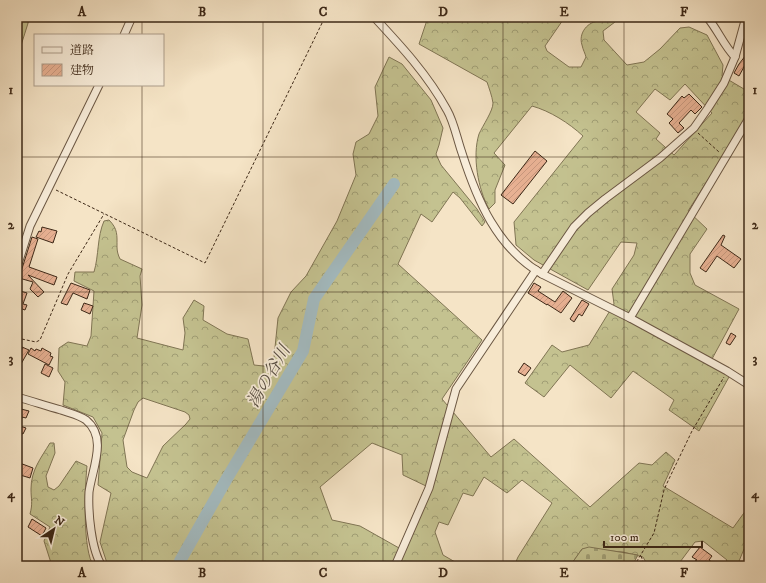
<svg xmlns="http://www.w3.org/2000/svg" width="766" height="583" viewBox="0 0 766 583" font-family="'IM FELL DW Pica','Noto Serif JP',serif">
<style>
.forest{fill:url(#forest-crowns);stroke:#807554;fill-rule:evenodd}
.cemetery{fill:url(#cemetery-stones);stroke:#807554}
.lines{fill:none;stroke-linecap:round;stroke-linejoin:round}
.river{stroke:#a3bbc1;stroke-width:12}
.building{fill:url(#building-hatch);stroke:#3d2817}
.minor-casing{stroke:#6b5743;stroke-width:9}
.path{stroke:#3d2817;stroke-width:1;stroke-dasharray:3 2;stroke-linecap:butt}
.minor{stroke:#f8edda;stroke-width:7}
.grid{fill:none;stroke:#3d2817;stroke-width:1;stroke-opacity:0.55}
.labels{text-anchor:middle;stroke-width:3.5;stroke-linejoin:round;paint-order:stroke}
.water-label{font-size:17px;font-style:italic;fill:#564d42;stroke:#f8edda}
.neatline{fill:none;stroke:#3d2817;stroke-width:1.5}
.grid-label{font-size:13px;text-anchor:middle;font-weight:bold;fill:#3d2817}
</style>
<defs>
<pattern id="forest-crowns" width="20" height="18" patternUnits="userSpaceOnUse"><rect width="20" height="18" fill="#c4c290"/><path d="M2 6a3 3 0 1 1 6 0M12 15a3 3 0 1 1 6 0" fill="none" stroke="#a09e75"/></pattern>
<pattern id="cemetery-stones" width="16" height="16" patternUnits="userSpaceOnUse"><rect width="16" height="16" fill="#c4c290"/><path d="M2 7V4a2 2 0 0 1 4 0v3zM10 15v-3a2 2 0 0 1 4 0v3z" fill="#a09e75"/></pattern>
<pattern id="building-hatch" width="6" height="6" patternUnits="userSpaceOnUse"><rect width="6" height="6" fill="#e8b193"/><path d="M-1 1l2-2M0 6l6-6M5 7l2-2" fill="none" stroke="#c8987e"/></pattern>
</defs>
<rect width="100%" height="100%" fill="#f5e4c6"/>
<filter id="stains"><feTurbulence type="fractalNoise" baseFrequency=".005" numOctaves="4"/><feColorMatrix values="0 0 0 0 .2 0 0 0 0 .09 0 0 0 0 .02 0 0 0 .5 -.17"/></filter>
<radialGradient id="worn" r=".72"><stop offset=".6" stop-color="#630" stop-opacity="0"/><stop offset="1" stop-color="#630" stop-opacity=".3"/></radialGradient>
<g class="forest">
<polygon points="17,17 30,17 17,58"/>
<path d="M428 17H565L545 46 547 51 569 67H581L586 57C585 53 583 50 582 45 578 33 588 21 600 21L604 17H615V22L603 31 604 40 627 65 644 62 660 49 680 28 689 27 707 35 723 65 722 76 749 92V113L727 150 688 211 707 229 690 254V273L695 285 739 309 712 359 729 377 699 431 669 410 674 400 633 371 611 398 570 365 544 397 525 383 552 345 562 352 589 345 614 304 612 289 634 255 637 243 621 242 588 290 534 260 516 245 514 222 583 136C569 123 550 111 532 106L494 153 505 165 495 190V203L489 209C478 189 472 156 479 134 483 125 493 111 493 103 492 96 489 88 487 82L419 44ZM685 84 712 113 674 155 656 139 660 133 636 112 655 89 670 100Z"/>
<path d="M389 57 402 64 431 100 443 128 439 145 436 154 441 165 477 209 485 222 482 226 460 198 453 192 432 222 421 214 398 264 482 340 442 399 491 457 514 439 590 507 639 463 652 465 666 452 675 460 663 486 733 528 749 506V541L744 549 737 566H723L727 560 703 541 695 542 677 566H648L643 557 623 552 582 549 570 566H514L518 557 552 503 522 480 507 493 484 477 473 496 463 493 448 525 439 522 435 532 443 555 462 566H111L107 563 100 542 111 493 98 485 102 433 93 417 63 405 65 382 58 371 59 348 68 342 87 346 91 336 94 291 74 281 75 272H94C99 255 97 237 104 221L109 220C118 229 117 235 117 247 117 251 118 255 120 259L142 269 140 276 142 305 137 338 183 350 185 333 183 318 194 300 204 306 203 320 227 334 248 339 254 365 273 367 278 318 291 292 306 276 337 221 356 175 353 154 356 142 369 134 378 116 375 87ZM143 398 185 412 189 415 190 419 186 424 163 446 147 478 132 472 127 467 123 440 134 410 138 402ZM372 443 402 455 403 475 426 486 399 548 360 526 332 520 320 487Z"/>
<path d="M50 443H54L55 453 46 476 48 487 54 490 59 486 76 461 87 466C85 485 82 552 94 566H52L44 541 50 527 30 514C33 503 31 500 31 489 31 470 41 458 50 443Z"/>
</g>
<polygon class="cemetery" points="589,547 638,555 632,566 570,566 582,549"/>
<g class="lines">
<polyline class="river" points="180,566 180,561 226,480 303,351 314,299 394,184"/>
</g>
<g class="building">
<polygon points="749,51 749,63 746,66 745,65 739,76 734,73 739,64"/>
<polygon points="689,94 702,107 695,114 691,110 679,123 684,128 678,133 669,123 673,119 667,114 682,96 684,98"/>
<polygon points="535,151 547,161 513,204 501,195"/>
<polygon points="42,227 57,231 53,243 36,237 39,231 41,232"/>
<polygon points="723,235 725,236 721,245 741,259 734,268 717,256 706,272 700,268"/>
<polygon points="32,237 38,239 29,267 57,277 54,285 28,275 44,292 38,297 30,289 33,282 19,278"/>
<polygon points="71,283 90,290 87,299 73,293 67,305 61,303"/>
<polygon points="534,283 541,287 538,291 555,302 563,291 572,298 561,313 547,304 547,305 528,293"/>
<polygon points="17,290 27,293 23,304 27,305 25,310 17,307"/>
<polygon points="582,300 589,304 582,316 579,314 574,322 570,319"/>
<polygon points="84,303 93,306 90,314 81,310"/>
<polygon points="731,333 736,336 730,345 726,343"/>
<polygon points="17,347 22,349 22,347 29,350 17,371"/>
<polygon points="31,348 35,351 36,349 41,351 42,348 51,353 50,356 53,357 49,365 28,354"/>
<polygon points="524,363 531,368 525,376 518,372"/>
<polygon points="45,364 53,368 49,377 41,373"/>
<polygon points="17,408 29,411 26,418 22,417 20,426 26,428 23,434 17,432"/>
<polygon points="17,462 33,468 30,478 17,474"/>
<polygon points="32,519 46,528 42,536 28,527"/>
<polygon points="700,547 712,556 709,560 717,566 705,566 701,563 700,565 695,561 697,560 692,557"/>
</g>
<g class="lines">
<g class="minor-casing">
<g id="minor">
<path d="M374 17C401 46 428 75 447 110 454 122 457 139 462 153 477 200 497 248 542 274L630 318 727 371 749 385"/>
<path d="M707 17C718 30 724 46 735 57"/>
<polyline points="124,35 132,17"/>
<polyline points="17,267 30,226 99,85"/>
<polyline points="542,274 574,227 588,213 605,199 660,158 694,128 708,108 724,83 735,57 746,17"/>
<polyline points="630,318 749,118"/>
<path d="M17 397C32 401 46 406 61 410 69 413 79 415 86 420 108 438 92 469 89 492 88 511 91 550 102 566"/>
<polyline points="395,566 429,488 456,389 536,270"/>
</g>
</g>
<g class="path">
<polyline points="698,133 719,152"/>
<polyline points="56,190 205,263 325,17"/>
<polyline points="17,338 36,342 40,340 68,274 104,214"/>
<polyline points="641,556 644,564 646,566"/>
<polyline points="634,566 654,533 664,490 668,481 692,431 724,377"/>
</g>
<use href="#minor" class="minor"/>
</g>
<path class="grid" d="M142 17V35M263 17V566M383 17V566M503 17V566M624 17V566M142 85V566M17 157H749M17 292H749M17 426H749"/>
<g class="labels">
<g class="water-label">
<text transform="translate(268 376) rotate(-60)" y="6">湯の谷川</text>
</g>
</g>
<rect width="766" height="583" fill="none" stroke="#f5e4c6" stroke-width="44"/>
<rect x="34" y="34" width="130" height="52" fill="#f8edda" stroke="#ad9e8c"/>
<rect x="42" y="47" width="20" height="6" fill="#f8edda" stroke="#ad9e8c"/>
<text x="70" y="54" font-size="12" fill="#3d2817">道路</text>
<rect x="42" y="64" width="20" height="12" fill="url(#building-hatch)" stroke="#ad9e8c"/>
<text x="70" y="74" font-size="12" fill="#3d2817">建物</text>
<g transform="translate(54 529) rotate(35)" stroke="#f8edda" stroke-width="3" paint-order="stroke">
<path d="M0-3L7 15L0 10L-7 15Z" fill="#3d2817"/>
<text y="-6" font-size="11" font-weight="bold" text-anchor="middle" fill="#3d2817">N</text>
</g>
<path d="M604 541v6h98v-6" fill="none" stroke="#3d2817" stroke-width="2"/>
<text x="610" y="541" font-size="12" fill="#3d2817" stroke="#f8edda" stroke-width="3" paint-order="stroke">100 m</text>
<rect x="22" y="22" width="722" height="539" class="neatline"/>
<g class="grid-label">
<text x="82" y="16">A</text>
<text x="202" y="16">B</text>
<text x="323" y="16">C</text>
<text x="443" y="16">D</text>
<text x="564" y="16">E</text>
<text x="684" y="16">F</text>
<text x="11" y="94">1</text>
<text x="755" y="94">1</text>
<text x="11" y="229">2</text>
<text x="755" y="229">2</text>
<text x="11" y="363">3</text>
<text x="755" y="363">3</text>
<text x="11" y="498">4</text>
<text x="755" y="498">4</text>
<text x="82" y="577">A</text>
<text x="202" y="577">B</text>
<text x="323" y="577">C</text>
<text x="443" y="577">D</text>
<text x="564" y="577">E</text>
<text x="684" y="577">F</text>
</g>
<rect width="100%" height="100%" filter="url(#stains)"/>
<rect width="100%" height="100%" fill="url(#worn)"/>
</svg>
